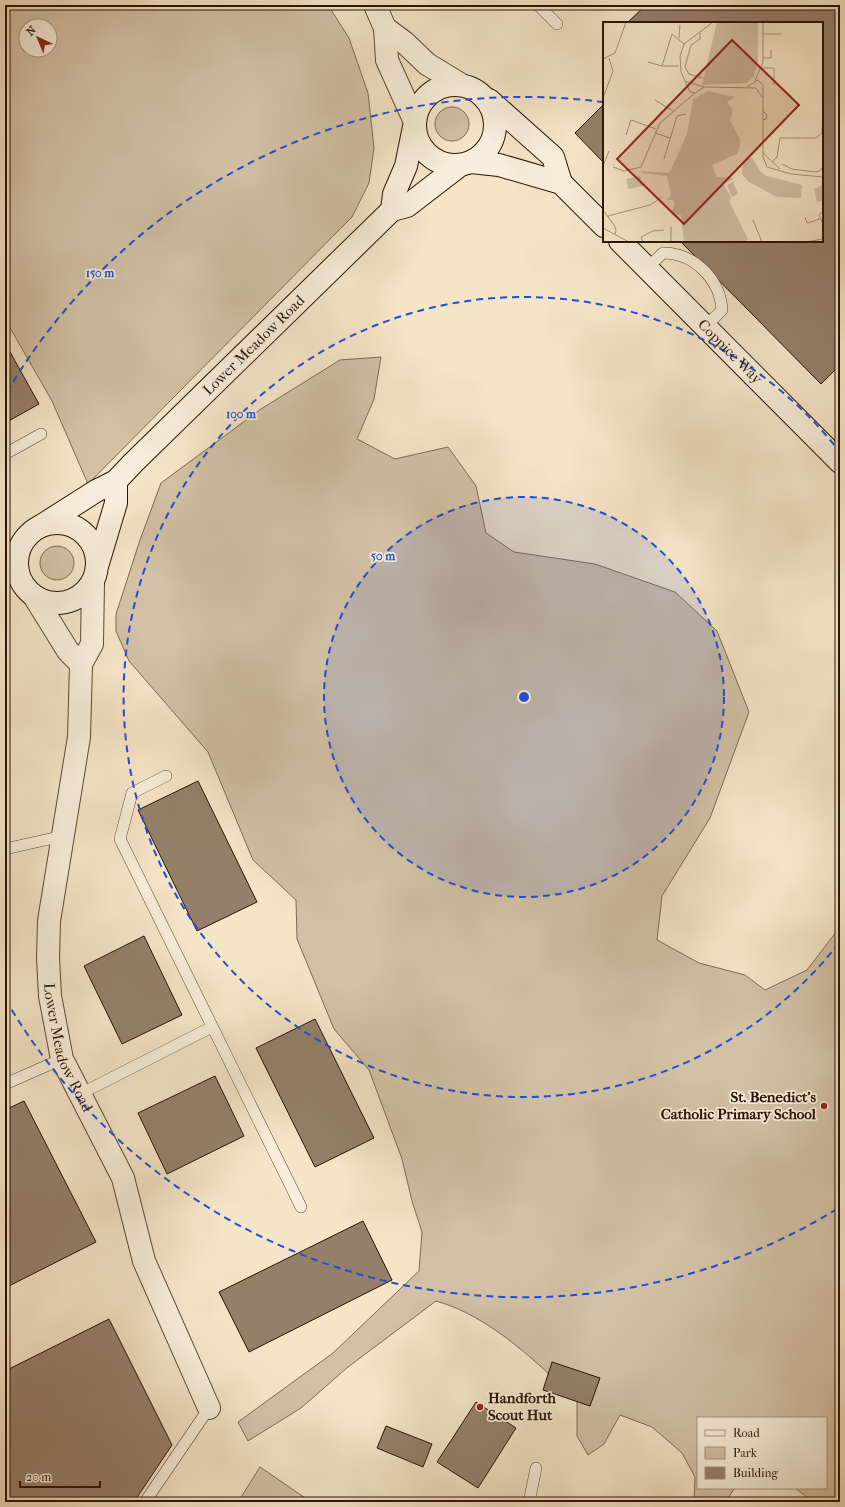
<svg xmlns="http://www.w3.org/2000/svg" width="845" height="1507" viewBox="0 0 845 1507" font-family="'IM FELL French Canon',serif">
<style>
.green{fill:#d2c1a6;stroke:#7e6a56;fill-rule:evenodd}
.building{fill:#94806a;stroke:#2a1205}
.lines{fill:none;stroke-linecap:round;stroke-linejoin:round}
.lane-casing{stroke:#5d4736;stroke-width:12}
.street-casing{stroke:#5d4736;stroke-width:24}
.secondary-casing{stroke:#2a1205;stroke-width:24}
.lane{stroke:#f8eedb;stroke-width:11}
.street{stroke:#f8eedb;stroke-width:22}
.secondary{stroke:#f8eedb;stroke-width:22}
.ring{fill:none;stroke:#1d4ed8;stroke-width:2;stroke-dasharray:7 5}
.poi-dot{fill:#8f2418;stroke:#f8eedb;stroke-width:1.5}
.labels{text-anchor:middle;stroke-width:3.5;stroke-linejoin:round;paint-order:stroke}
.street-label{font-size:15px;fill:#2a1205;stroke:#f8eedb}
.poi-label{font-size:15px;font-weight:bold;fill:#2a1205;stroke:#f8eedb;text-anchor:end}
.inset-road{fill:none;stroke:#a49179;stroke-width:1}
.view{fill:#8f2418;fill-opacity:0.15;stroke:#8f2418;stroke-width:2}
.inset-edge{fill:none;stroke:#2a1205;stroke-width:2}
.centre{fill:#1d4ed8;stroke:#f8eedb;stroke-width:2}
.ring-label{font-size:12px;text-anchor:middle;font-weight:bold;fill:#1d4ed8;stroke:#f8eedb;stroke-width:3.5;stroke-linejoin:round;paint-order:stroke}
</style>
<rect width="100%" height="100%" fill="#f5e5c7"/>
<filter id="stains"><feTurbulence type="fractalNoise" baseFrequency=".005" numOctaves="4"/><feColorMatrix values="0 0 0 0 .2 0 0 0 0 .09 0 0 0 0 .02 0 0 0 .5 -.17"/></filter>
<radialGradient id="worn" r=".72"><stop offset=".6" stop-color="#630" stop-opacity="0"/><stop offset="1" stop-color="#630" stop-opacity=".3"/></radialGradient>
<g class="green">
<path d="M5 5H328L349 38 368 93 374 148 369 183 352 217 88 484 52 401 5 319ZM26 26H50V50H26Z"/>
<circle cx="452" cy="124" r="17"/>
<path d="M381 357 374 399 357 439 395 459 448 447 476 486 486 533 514 552 595 564 675 592 717 631 749 712 710 818 662 896 657 940 699 963 745 975 765 990 807 970 840 927V1502H813L795 1488H826V1418H698V1488H735L725 1502H694L695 1477 682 1453 652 1427 620 1415 604 1444 588 1455 577 1436V1401C538 1363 490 1316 436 1301L348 1367 301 1408 248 1441 238 1422 333 1353 419 1271 422 1232 412 1201 402 1159 369 1070 334 1029 297 939 296 900 253 860 208 752 129 661 116 631V614L140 540 161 483 261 409 340 360Z"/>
<circle cx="57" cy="563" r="17"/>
<polygon points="260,1467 311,1502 238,1502"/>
</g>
<g class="building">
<polygon points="646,5 840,5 840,365 821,384 680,241 822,241 822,23 627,23"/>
<polygon points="604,104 604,163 575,133"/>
<polygon points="5,343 39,404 5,423"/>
<polygon points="198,781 257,902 197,931 138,810"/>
<polygon points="144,936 182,1015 122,1044 84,966"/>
<polygon points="315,1019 374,1138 315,1167 256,1048"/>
<polygon points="215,1076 244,1136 167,1174 138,1113"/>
<polygon points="24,1101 96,1242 5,1288 5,1110"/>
<polygon points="363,1221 392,1280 249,1352 219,1292"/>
<polygon points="109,1319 172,1445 134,1502 5,1502 5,1371"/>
<polygon points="552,1362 600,1378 590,1406 543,1390"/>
<polygon points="476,1402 516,1428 478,1488 437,1462"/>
<polygon points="386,1426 432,1444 423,1467 377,1448"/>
</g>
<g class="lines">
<g class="lane-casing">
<g id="lane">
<polyline points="538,5 557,24"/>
<path d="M647 268 663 253C694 253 720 279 722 310L706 326"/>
<polyline points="5,454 41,434"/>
<polyline points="166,776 132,793 120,839 301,1207"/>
<polyline points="5,849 63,836"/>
<polyline points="5,1084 62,1059"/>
<polyline points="80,1094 212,1027"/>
<polyline points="145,1502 209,1408"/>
<polyline points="529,1502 536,1468"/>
</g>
</g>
<g class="street-casing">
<g id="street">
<polyline points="375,5 385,28 387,60 415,122"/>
<polyline points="385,28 404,42 427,64 460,84"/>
<path id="s1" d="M93 582 92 644 81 664 79 737 49 921 48 958 50 996 62 1059 123 1178 144 1261 209 1408"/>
<polyline points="34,596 68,651 81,664"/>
</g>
</g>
<g class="secondary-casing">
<g id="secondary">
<circle cx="455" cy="125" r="40"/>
<polyline points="489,100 553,157 561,183"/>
<polyline points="471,162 499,165 561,183 604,226"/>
<polyline points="392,210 394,194 406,166 414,127"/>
<path id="s2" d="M620 241 840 462"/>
<circle cx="57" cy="563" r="40"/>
<path id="s3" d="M41 526 96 491 116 481 133 463 392 210 407 206 459 166"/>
<polyline points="98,563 116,503 116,481"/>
</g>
</g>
<use href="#lane" class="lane"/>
<use href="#street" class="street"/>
<use href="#secondary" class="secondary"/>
</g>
<circle cx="524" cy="697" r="200" fill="#1d4ed8" fill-opacity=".12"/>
<g class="ring">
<circle cx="524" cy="697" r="200"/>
<path d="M839 943A400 400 0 1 1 839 451"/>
<path d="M837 1209A600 600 0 0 1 7 1002M7 392A600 600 0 0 1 602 102"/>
</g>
<g class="poi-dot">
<circle cx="824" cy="1106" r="4"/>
<circle cx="480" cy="1407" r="4"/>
</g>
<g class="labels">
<g class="street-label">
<text dy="5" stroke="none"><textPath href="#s3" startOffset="281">Lower Meadow Road</textPath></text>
<text dy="5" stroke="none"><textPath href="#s2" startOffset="156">Coppice Way</textPath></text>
<text dy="5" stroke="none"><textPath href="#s1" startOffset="474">Lower Meadow Road</textPath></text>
</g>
<g class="poi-label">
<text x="816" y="1102">St. Benedict's<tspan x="816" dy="17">Catholic Primary School</tspan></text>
<text x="488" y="1403" text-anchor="start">Handforth<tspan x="488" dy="17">Scout Hut</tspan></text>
</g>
</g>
<g transform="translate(603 22)">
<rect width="220" height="220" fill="#f5e5c7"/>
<path d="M114 0H155V40L151 54 144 61 99 63ZM105 69 132 75 124 80 130 88 127 98 137 117V123L134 132 109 143 114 155 132 156 121 162 128 176 126 179 145 217 141 220H81L78 193 68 192 72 181 70 178H64L68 173 64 154 39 151V149L65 151 68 148 84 112 90 77ZM144 136H149L158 150 164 154 199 163 198 176 174 175 146 160 139 152 140 141ZM37 154 40 164 25 167 23 157ZM130 160 135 172 129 175 124 163ZM220 163V179L214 180 211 167Z" fill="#d2c1a6"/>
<path class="inset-road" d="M97 11V17L88 23 82 45 86 52 99 56M160 12H178M76 16 77 3M160 36H168V28M0 37 12 31 23 0M45 40 59 44M76 44H59L69 12 81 22M159 46H171V63M82 59 101 65 153 66 159 75M152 59 160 40V0M160 63V135L164 145 188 152 220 155M101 65 92 71 87 70 78 50 77 34 81 22 110 0M144 65 155 58 160 63M0 76 10 49 6 36M52 78 70 89M160 89 164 93 163 97 160 98M52 111 67 116M219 112 220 87M23 113 28 98 53 107M160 131 177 147M61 137 74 94 83 92M170 139 174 135 177 116H213L219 111M179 142 189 147 212 150 217 149 220 144M0 144 6 129M10 145 21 149 38 145 57 101 92 71M0 188 11 203 13 208 12 212M220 189 216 193 220 202M5 194 47 183 59 175M202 195 204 201 217 197M150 198 159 220M0 206 26 220M40 220 38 215 50 209 61 208M68 220V205M203 220 220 217"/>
<path class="view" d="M129 18 196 83 81 202 14 137Z"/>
<rect width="220" height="220" class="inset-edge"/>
</g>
<circle cx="524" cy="697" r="6" class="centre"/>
<g class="ring-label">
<text x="100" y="277">150 m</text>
<text x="241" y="418">100 m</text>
<text x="383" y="560">50 m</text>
</g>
<rect width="845" height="1507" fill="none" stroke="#f5e5c7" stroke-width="20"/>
<rect x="6" y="6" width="833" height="1495" fill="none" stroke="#2a1205" stroke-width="2"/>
<rect x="10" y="10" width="825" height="1487" fill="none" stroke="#2a1205"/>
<rect x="697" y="1417" width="130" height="72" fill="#f8eedb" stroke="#a69685"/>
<rect x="705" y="1430" width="20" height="6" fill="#f8eedb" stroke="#a69685"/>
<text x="733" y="1437" font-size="12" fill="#2a1205">Road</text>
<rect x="705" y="1447" width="20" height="12" fill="#d2c1a6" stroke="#a69685"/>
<text x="733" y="1457" font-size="12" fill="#2a1205">Park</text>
<rect x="705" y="1467" width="20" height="12" fill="#94806a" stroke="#a69685"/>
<text x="733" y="1477" font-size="12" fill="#2a1205">Building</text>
<g transform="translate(38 38) rotate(316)"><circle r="19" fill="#f8eedb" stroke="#a69685"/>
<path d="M0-3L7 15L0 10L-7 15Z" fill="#8f2418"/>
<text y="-6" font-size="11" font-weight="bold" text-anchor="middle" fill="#2a1205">N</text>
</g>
<path d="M20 1481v6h80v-6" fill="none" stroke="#2a1205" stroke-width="2"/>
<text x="26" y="1481" font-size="12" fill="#2a1205" stroke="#f8eedb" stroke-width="3" paint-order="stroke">20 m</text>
<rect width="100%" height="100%" filter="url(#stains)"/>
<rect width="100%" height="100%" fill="url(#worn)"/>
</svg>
